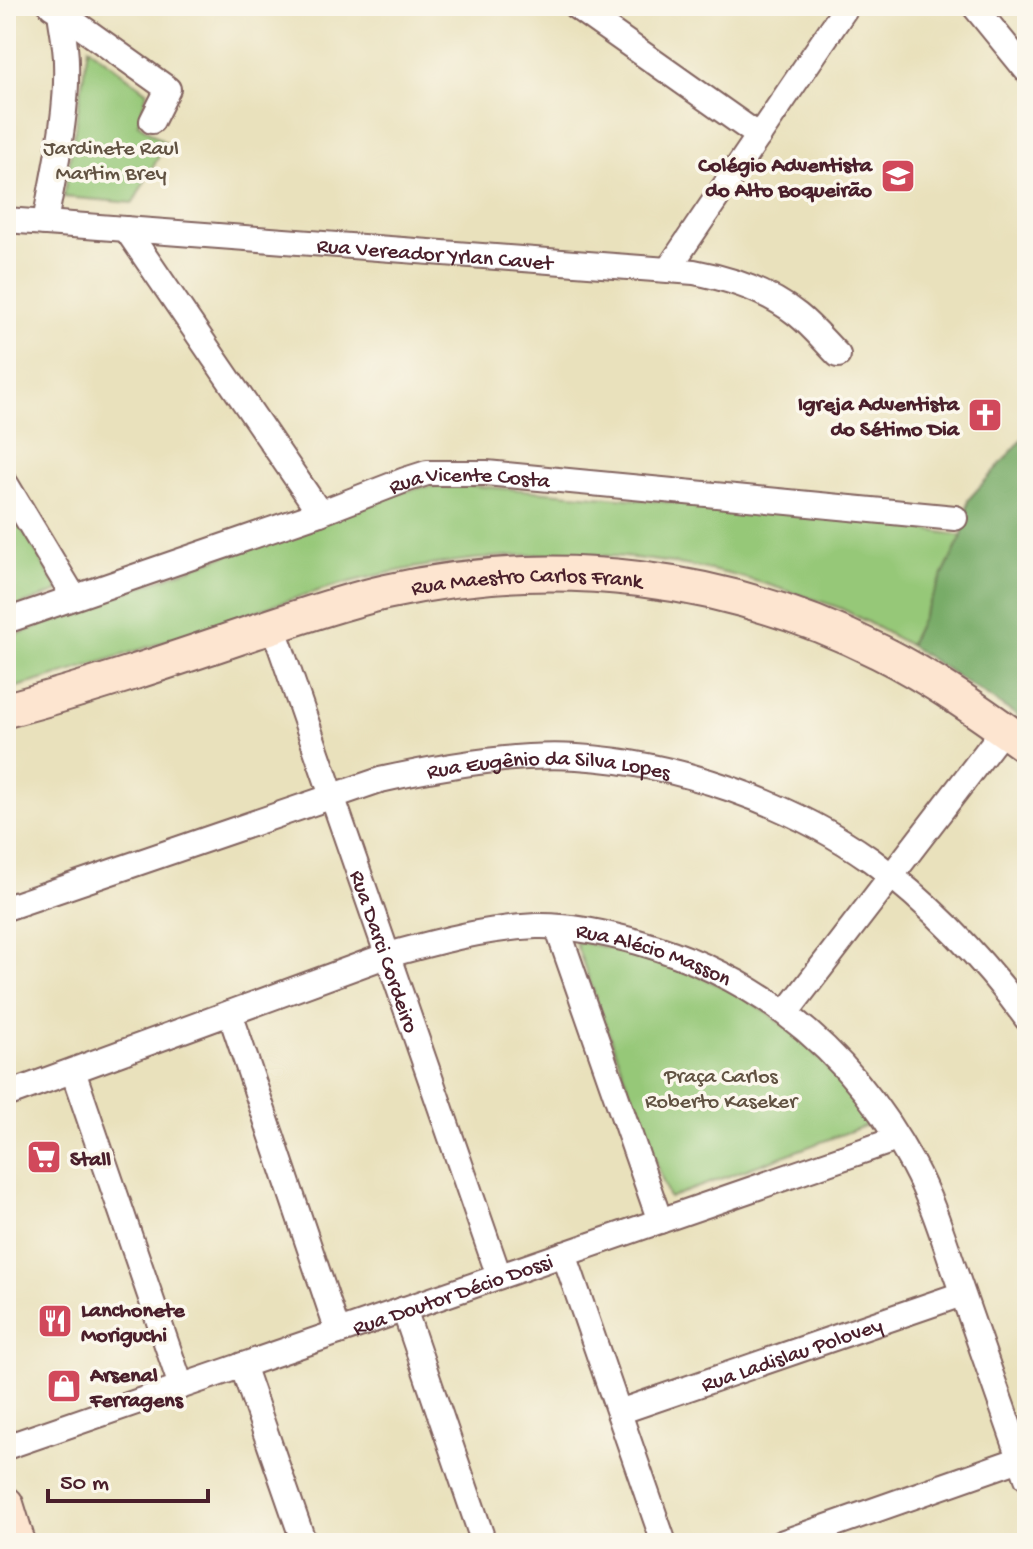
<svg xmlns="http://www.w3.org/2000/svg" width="1033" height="1549" viewBox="0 0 1033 1549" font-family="'Gochi Hand',sans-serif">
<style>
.green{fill:#96c878;stroke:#707452;stroke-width:2}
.forest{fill:#78ac68;stroke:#61664a;stroke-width:2}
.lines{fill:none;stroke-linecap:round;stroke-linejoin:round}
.street-casing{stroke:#82635e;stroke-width:28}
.secondary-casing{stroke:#82635e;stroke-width:38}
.street{stroke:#fff;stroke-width:24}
.secondary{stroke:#fde5d0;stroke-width:34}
.labels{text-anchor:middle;stroke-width:7;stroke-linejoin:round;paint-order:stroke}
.park-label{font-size:22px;fill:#615242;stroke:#fbf7ec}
.poi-label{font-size:22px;font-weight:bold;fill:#4a1f2b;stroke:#fbf7ec;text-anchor:start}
.street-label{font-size:22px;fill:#4a1f2b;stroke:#fbf7ec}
</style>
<rect width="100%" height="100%" fill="#fbf7ec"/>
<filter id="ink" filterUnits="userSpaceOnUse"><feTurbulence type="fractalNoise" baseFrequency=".0125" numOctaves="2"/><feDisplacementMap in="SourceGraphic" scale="16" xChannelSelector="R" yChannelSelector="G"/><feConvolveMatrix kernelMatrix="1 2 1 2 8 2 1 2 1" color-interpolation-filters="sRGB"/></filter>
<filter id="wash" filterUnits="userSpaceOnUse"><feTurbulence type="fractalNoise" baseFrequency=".006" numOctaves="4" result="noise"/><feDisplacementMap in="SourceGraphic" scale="32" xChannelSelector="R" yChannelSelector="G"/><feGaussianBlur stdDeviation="1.8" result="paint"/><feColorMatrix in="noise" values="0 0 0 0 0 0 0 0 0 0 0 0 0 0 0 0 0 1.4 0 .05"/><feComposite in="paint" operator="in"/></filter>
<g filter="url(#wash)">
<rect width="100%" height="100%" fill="#e9e1bc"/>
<g class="green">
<polygon points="88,47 147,92 138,124 166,143 133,203 64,197"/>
<path d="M462 485 861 518 962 536 909 645C886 633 863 619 840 608 825 602 809 598 794 593 655 545 512 544 370 577 313 590 258 611 203 629 137 651 72 672 6 690V639L89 606 389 495 424 487Z"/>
<polygon points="6,501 59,591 6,610"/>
<path d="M575 941C659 957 747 985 808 1047 832 1071 851 1097 870 1124L669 1198Z"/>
</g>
<polygon class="forest" points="1027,434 1027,722 909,645 962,536 968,500"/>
</g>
<g filter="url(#ink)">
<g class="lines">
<g class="street-casing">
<g id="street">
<polyline points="575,6 759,136"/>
<polyline points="974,6 1027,71"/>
<polyline points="60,12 168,89 152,121"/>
<path id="s1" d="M6 220 694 272C731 279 768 291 798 315 813 327 825 342 838 355"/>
<path d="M45 223C54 170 68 116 66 62 66 46 62 29 60 12L51 6"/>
<polyline points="126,229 320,513"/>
<polyline points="669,268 847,6"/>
<polyline points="6,484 74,597"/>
<path id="s2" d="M6 621 320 513 405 480 427 473H486L955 518"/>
<path id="s3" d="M273 626 499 1276"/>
<path id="s4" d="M6 908 380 780C442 766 514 753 577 757 677 763 789 802 871 860 930 904 984 960 1027 1019"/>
<polyline points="557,927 660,1221"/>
<polyline points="230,1013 338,1332"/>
<polyline points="786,1013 1004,729"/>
<polyline points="73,1071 181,1386"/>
<path id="s5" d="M6 1095 388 955C436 942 486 928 536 926 570 925 605 933 638 942 762 977 852 1052 913 1165 934 1204 946 1247 961 1289 983 1352 1005 1415 1027 1478"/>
<polyline points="564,1254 664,1543"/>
<polyline points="404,1309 484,1543"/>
<polyline points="242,1365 304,1543"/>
<path id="s6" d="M619 1412 962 1294"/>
<path id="s7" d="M6 1447 897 1139"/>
<polyline points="781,1543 1020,1459"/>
</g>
</g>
<g class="secondary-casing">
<g id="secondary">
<path id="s8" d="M6 710C90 688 172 660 254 632 297 618 341 602 386 592 554 554 726 575 880 652 932 678 980 712 1027 746"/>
<polyline points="6,1504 18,1543"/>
</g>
</g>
<use href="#street" class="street"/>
<use href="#secondary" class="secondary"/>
</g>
</g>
<defs>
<g id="school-square" transform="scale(1.8)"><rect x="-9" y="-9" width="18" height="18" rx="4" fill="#d1495b" stroke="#fbf7ec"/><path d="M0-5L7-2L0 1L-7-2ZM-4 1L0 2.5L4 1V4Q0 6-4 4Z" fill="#fff"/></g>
<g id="church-square" transform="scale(1.8)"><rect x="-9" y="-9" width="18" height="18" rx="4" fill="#d1495b" stroke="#fbf7ec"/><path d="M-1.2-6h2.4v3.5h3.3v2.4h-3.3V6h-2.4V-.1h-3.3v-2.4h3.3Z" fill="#fff"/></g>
<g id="supermarket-square" transform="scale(1.8)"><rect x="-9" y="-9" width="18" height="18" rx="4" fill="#d1495b" stroke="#fbf7ec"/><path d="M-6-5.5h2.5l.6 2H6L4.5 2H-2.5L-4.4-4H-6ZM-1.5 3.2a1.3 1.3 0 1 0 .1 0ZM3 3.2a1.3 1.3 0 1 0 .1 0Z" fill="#fff"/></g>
<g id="restaurant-square" transform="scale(1.8)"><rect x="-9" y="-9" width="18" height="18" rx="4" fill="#d1495b" stroke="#fbf7ec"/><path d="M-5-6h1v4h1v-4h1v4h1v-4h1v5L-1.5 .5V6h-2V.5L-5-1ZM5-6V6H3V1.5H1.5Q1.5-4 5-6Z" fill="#fff"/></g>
<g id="shop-square" transform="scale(1.8)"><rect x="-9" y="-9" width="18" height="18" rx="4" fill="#d1495b" stroke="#fbf7ec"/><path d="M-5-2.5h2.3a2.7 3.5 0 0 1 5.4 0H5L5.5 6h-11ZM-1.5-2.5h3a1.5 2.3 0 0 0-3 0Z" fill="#fff"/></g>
</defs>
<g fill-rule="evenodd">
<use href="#school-square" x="898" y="176"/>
<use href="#church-square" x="985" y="415"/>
<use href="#supermarket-square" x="44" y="1157"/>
<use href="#restaurant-square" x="55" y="1321"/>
<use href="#shop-square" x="64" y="1386"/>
</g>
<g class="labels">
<g class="park-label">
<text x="111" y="154">Jardinete Raul<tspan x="111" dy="25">Martim Brey</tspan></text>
<text x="721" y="1082">Praça Carlos<tspan x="721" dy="25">Roberto Kaseker</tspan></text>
</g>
<g class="poi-label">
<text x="872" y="171" text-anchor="end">Colégio Adventista<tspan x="872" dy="25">do Alto Boqueirão</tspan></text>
<text x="959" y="410" text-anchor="end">Igreja Adventista<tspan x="959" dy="25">do Sétimo Dia</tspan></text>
<text x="70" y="1165">Stall</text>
<text x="81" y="1316">Lanchonete<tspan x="81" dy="25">Moriguchi</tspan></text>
<text x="90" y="1381">Arsenal<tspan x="90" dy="25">Ferragens</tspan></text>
</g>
<g class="street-label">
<text dy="8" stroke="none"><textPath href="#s1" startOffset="430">Rua Vereador Yrlan Cavet</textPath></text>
<text dy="8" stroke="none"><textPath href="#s2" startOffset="488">Rua Vicente Costa</textPath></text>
<text dy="8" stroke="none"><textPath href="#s8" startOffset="540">Rua Maestro Carlos Frank</textPath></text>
<text dy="8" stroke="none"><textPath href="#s4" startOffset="566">Rua Eugênio da Silva Lopes</textPath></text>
<text dy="8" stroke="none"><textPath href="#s3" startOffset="344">Rua Darci Cordeiro</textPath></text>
<text dy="8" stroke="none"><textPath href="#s5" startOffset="680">Rua Alécio Masson</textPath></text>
<text dy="8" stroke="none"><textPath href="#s7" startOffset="472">Rua Doutor Décio Dossi</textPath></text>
<text dy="8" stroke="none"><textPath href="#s6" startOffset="182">Rua Ladislau Polovey</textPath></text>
</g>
</g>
<rect width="1033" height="1549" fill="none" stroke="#fbf7ec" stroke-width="32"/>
<path d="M48 1489v12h160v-12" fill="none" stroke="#4a1f2b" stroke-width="4"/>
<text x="60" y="1489" font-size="24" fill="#4a1f2b" stroke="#fbf7ec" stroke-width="6" paint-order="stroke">50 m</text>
</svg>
